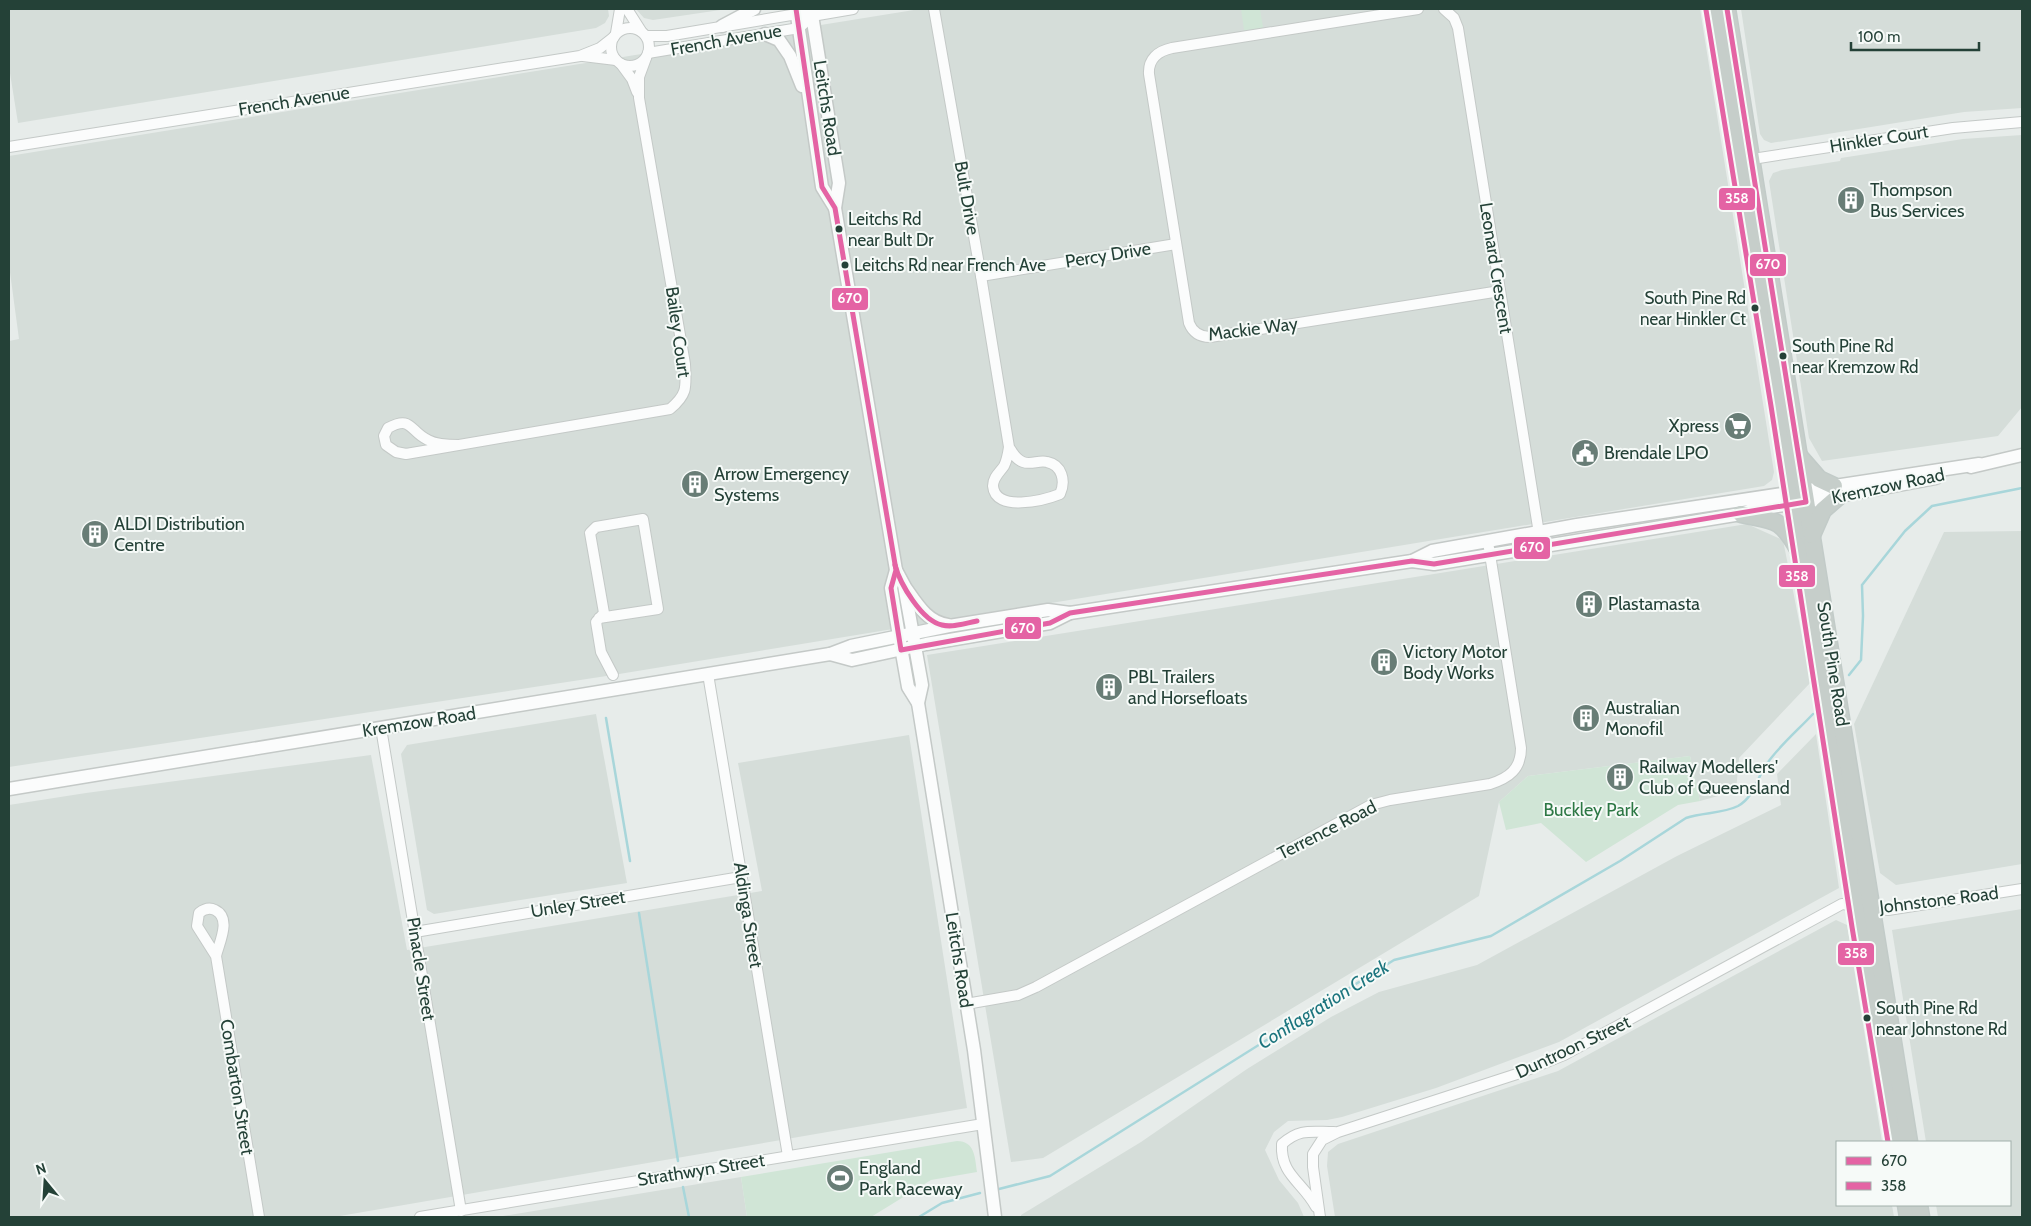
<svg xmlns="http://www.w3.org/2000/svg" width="2031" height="1226" viewBox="0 0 2031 1226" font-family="Cabin,sans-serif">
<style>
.built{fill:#d5ddd9}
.green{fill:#d0e5d6}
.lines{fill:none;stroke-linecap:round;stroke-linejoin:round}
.stream{stroke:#a8d6da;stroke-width:2.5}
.minor-casing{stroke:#c4c9c7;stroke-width:12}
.tertiary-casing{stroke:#c4c9c7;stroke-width:15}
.trunk-casing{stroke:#c2cbc8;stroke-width:19}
.minor{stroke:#fbfcfc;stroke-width:10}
.tertiary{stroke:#fbfcfc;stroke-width:12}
.trunk{stroke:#c6ceca;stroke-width:16}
.bus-1-casing{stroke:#f6faf8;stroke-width:9}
.bus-2-casing{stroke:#f6faf8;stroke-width:9}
.bus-1{stroke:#e463a4;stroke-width:5}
.bus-2{stroke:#e463a4;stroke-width:5}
.bus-dot{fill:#244137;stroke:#f6faf8;stroke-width:2}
.labels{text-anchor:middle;stroke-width:4;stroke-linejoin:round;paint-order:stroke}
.bus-label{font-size:17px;fill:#244137;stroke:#f6faf8;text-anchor:start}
.street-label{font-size:18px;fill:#244137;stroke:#f6faf8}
.poi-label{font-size:18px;fill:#244137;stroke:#f6faf8;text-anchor:start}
.park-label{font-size:18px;fill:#2d7845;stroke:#f6faf8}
.water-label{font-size:19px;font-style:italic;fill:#1c757e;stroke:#f6faf8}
.line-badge{stroke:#f6faf8;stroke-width:2}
.badge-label{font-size:14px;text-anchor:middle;font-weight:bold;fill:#fff}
</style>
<rect width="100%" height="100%" fill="#e7ecea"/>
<g class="built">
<polygon points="9,9 608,9 609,16 605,23 596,28 18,123 9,67"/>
<polygon points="636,9 727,9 653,20 644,18"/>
<polygon points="920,9 1700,9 1774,472 1772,480 1764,486 613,675 9,767 9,341 19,339 9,265 9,156"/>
<polygon points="1741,9 2022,9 2022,108 1964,112 1771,143 1764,140 1760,134"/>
<polygon points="2022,135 2022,407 1998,436 1822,461 1809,438 1769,181 1773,173 1782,170 1840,161 1841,158 1963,139"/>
<polygon points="1747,524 1783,540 1811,682 1739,758 1736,791 1700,801 1690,756 1528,776 1499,802 1479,896 1043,1158 1011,1162 927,655"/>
<polygon points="2022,531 2022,864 1896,885 1880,873 1854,724 1944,532"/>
<polygon points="596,714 627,883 434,914 427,910 401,754 407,745"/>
<polygon points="1816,734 1839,888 1559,1042 1436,1088 1342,1117 1327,1120 1288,1121 1274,1132 1265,1150 1279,1180 1298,1203 1304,1217 1021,1217 1021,1215 1141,1142 1247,1069 1331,1017 1379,992 1477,965 1677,856 1781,805 1777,774"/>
<polygon points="909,735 967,1108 334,1217 9,1217 9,805 86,793 371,755 407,950 762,891 738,763"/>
<polygon points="2022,909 2022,1217 1938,1217 1936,1205 2010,1205 2010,1142 1926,1142 1892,930"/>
<polygon points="1836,920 1847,925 1882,1142 1837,1142 1837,1205 1892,1205 1894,1217 1335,1217 1327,1166 1328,1152 1338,1144 1558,1071"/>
<polygon points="741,1177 747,1217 497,1217"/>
</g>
<g class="green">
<polygon points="1241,9 1260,9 1264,33 1245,37"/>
<polygon points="1690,756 1700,801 1678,805 1586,862 1541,823 1506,830 1499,802 1528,776"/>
<path d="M957 1141C975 1141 975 1158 977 1172L931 1180 871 1217H747L741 1177Z"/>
</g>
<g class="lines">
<g class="stream">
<polyline points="1849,675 1861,660 1863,616 1862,585 1905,531 1932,506 2022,488"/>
<polyline points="606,718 630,861"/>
<polyline points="639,913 678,1161"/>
<polyline points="683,1187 689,1217"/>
<path d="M999 1189 1050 1176 1394 960 1491 936 1620 861 1686 818C1703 812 1722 814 1738 806 1754 797 1756 780 1766 765 1777 748 1798 730 1813 714"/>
<polyline points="919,1217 942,1203 980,1193"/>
</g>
<g class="minor-casing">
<g id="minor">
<polyline points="627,9 641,31"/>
<path d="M934 9 981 276 1009 447C1008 454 1007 460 1004 466 1000 472 993 477 993 486 995 513 1045 500 1060 494 1066 481 1062 465 1047 462 1039 460 1031 465 1023 462 1015 459 1013 453 1009 447"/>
<path d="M1418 9 1172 48C1158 51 1148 59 1149 74L1189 323C1193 333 1200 337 1210 337L1500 291"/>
<polyline points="1444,9 1454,18 1458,28 1541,546"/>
<circle cx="630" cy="47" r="19"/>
<polyline points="616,33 620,9"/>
<polyline points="646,36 667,36 797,14 812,16 853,9"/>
<polyline points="648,53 799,28 812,16"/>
<polyline points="583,56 616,60"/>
<polyline points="621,64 632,79 637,92"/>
<polyline points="9,147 580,56 600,48 614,37"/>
<polyline points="1746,160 1953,128 2022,122"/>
<polyline points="981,276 1176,244"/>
<path d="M459 445C449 445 437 445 428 440 409 431 412 415 388 428L384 436 386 445 396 452 406 454 670 409C688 394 686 387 685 364L639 98V77L646 58"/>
<polyline points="599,618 658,609 643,519 596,527 590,533 604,613 596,622 601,652 613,675"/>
<polyline points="708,674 788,1156"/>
<polyline points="381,728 461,1211"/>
<polyline points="415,932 741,877"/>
<path d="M216 956 197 926 199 913C204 909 209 907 215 910 232 918 219 943 216 956L259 1217"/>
<path d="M966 1004 1018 995 1036 987 1371 805 1390 800 1490 784C1509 778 1521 769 1521 748L1488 542"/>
<path d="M1316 1207C1303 1182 1280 1175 1282 1144 1300 1128 1311 1132 1334 1132"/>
<polyline points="420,1217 983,1124"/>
<polyline points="1320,1217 1313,1167 1313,1154 1322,1140 1338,1132 1520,1073 1564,1055 1842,904 1888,910 2022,889"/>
</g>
</g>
<g class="tertiary-casing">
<g id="tertiary">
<polyline points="796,9 822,187 835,208"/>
<polyline points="811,9 839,183 835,208 896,570 904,585 922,685 918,703 974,1050 995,1217"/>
<polyline points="722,26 754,9"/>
<polyline points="765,34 779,40 790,56 802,86"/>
<polyline points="1971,467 2022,455"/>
<polyline points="1412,561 1434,564 1741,514 1751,510 1824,499 1936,478"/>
<polyline points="896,570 891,588 899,636 908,687 918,703"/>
<path d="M905 587C917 604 927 622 948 625"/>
<polyline points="830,654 852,660 926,644 1050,623 1070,613"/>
<polyline points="9,789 830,654 851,646 949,626 1048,610 1070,613 1412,561 1432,551 1577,525 1979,464"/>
</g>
</g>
<g class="trunk-casing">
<g id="trunk">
<polyline points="1713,9 1778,405 1859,926 1896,1142"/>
<polyline points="1727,9 1909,1142"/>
<polyline points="1799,456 1819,479 1834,486"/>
<path d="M1741 514C1774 521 1780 517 1798 549"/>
<polyline points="1812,535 1823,510 1838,497"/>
<polyline points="1906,1205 1908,1217"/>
<polyline points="1919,1205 1921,1217"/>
</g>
</g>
<use href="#minor" class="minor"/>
<use href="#tertiary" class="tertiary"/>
<use href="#trunk" class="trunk"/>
<g class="bus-1-casing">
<g id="bus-1">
<polyline points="796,9 822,187 835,208 896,570 891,588 901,650 1050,623 1070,613 1412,561 1434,564 1806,502 1727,9"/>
<path d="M895 565C900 584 922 621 942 625 953 628 966 623 977 621"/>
</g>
</g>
<g class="bus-2-casing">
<polyline id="bus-2" points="1706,10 1771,406 1852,927 1888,1142"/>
</g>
<use href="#bus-1" class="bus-1"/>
<use href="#bus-2" class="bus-2"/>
</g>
<defs>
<g id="building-disc" transform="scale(1.4375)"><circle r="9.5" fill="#687d76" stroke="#f6faf8"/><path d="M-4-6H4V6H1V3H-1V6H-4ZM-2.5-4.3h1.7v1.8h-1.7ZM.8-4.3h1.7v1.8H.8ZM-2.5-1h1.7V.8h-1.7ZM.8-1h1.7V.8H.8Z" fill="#fff"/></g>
<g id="supermarket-disc" transform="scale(1.4375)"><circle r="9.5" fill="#687d76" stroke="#f6faf8"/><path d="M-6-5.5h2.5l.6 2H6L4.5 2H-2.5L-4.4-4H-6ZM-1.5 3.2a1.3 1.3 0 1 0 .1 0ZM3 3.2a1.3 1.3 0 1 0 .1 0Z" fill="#fff"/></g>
<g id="civic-disc" transform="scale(1.4375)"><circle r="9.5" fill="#687d76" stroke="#f6faf8"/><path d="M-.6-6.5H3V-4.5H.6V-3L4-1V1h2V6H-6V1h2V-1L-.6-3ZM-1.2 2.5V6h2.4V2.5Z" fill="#fff"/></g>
<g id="stadium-disc" transform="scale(1.4375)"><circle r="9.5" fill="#687d76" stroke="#f6faf8"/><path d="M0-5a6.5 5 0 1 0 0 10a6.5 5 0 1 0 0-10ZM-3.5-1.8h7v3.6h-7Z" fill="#fff"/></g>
</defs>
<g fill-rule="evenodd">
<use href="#building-disc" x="1851" y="200"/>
<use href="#supermarket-disc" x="1738" y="426"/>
<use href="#civic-disc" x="1585" y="453"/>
<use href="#building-disc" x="695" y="484"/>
<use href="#building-disc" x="95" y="534"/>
<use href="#building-disc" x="1589" y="604"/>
<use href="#building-disc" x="1384" y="662"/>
<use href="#building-disc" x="1109" y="687"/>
<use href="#building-disc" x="1586" y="718"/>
<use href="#building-disc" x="1620" y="777"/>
<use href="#stadium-disc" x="840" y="1178"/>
</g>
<g class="bus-dot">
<circle cx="839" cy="229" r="4.5"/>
<circle cx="845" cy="265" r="4.5"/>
<circle cx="1755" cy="308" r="4.5"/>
<circle cx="1783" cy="356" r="4.5"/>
<circle cx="1867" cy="1018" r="4.5"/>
</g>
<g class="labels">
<g class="bus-label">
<text x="848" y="225">Leitchs Rd<tspan x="848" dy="21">near Bult Dr</tspan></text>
<text x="854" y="271">Leitchs Rd near French Ave</text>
<text x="1746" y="304" text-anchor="end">South Pine Rd<tspan x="1746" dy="21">near Hinkler Ct</tspan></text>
<text x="1792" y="352">South Pine Rd<tspan x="1792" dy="21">near Kremzow Rd</tspan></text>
<text x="1876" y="1014">South Pine Rd<tspan x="1876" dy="21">near Johnstone Rd</tspan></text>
</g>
<g class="street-label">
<text transform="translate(726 40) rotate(-10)" y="6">French Avenue</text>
<text transform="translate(294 101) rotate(-9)" y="6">French Avenue</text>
<text transform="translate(827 108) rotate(81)" y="6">Leitchs Road</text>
<text transform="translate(1879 139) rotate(-9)" y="6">Hinkler Court</text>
<text transform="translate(967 198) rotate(80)" y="6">Bult Drive</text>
<text transform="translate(1108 255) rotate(-9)" y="6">Percy Drive</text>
<text transform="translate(1496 268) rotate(81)" y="6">Leonard Crescent</text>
<text transform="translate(1253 329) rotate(-7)" y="6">Mackie Way</text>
<text transform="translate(678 332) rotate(82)" y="6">Bailey Court</text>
<text transform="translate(1888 486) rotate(-12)" y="6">Kremzow Road</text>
<text transform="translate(1833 664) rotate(81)" y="6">South Pine Road</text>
<text transform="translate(419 722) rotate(-9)" y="6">Kremzow Road</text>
<text transform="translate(1327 830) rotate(-27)" y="6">Terrence Road</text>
<text transform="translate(1939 900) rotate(-7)" y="6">Johnstone Road</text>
<text transform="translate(578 904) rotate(-9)" y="6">Unley Street</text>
<text transform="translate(748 915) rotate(81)" y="6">Aldinga Street</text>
<text transform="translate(959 960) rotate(81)" y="6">Leitchs Road</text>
<text transform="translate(421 969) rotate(81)" y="6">Pinacle Street</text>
<text transform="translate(1573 1047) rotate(-25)" y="6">Duntroon Street</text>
<text transform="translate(237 1087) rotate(81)" y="6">Combarton Street</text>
<text transform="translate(701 1170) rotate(-9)" y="6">Strathwyn Street</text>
</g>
<g class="poi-label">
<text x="1870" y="196">Thompson<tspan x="1870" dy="21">Bus Services</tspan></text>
<text x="1719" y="432" text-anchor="end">Xpress</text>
<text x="1604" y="459">Brendale LPO</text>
<text x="714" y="480">Arrow Emergency<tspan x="714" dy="21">Systems</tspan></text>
<text x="114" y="530">ALDI Distribution<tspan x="114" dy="21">Centre</tspan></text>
<text x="1608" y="610">Plastamasta</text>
<text x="1403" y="658">Victory Motor<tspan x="1403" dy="21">Body Works</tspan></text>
<text x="1128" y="683">PBL Trailers<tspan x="1128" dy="21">and Horsefloats</tspan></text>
<text x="1605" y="714">Australian<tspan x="1605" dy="21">Monofil</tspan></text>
<text x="1639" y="773">Railway Modellers'<tspan x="1639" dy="21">Club of Queensland</tspan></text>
<text x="859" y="1174">England<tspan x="859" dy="21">Park Raceway</tspan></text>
</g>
<g class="park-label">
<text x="1591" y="816">Buckley Park</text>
</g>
<g class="water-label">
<text transform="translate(1323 1004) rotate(-32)" y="7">Conflagration Creek</text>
</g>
</g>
<g class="line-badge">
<rect x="1718" y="187" width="38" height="24" rx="5" fill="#e463a4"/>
<rect x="1749" y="253" width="38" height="24" rx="5" fill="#e463a4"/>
<rect x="831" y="287" width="38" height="24" rx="5" fill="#e463a4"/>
<rect x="1513" y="536" width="38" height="24" rx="5" fill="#e463a4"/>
<rect x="1778" y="564" width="38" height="24" rx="5" fill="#e463a4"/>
<rect x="1004" y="616" width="38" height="24" rx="5" fill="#e463a4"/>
<rect x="1837" y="942" width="38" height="24" rx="5" fill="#e463a4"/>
</g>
<g class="badge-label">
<text x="1737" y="203">358</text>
<text x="1768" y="269">670</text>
<text x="850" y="303">670</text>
<text x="1532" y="552">670</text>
<text x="1797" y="581">358</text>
<text x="1023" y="633">670</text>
<text x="1856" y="958">358</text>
</g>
<rect width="2031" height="1226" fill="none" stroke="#244137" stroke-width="20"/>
<rect x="1836" y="1141" width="175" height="65" fill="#f6faf8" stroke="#a2b0ab"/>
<rect x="1846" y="1157" width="25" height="8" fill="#e463a4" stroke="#a2b0ab"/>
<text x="1881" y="1166" font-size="15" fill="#244137">670</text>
<rect x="1846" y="1182" width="25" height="8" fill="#e463a4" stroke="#a2b0ab"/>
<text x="1881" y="1191" font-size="15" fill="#244137">358</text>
<g transform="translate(45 1181) rotate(342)" stroke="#f6faf8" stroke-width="4" paint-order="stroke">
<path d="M0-4L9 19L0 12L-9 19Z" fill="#244137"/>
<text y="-8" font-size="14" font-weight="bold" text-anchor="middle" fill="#244137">N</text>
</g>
<path d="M1851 42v8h128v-8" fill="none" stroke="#244137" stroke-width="2.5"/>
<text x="1858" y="42" font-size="15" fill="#244137" stroke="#f6faf8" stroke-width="4" paint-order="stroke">100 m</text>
</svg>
